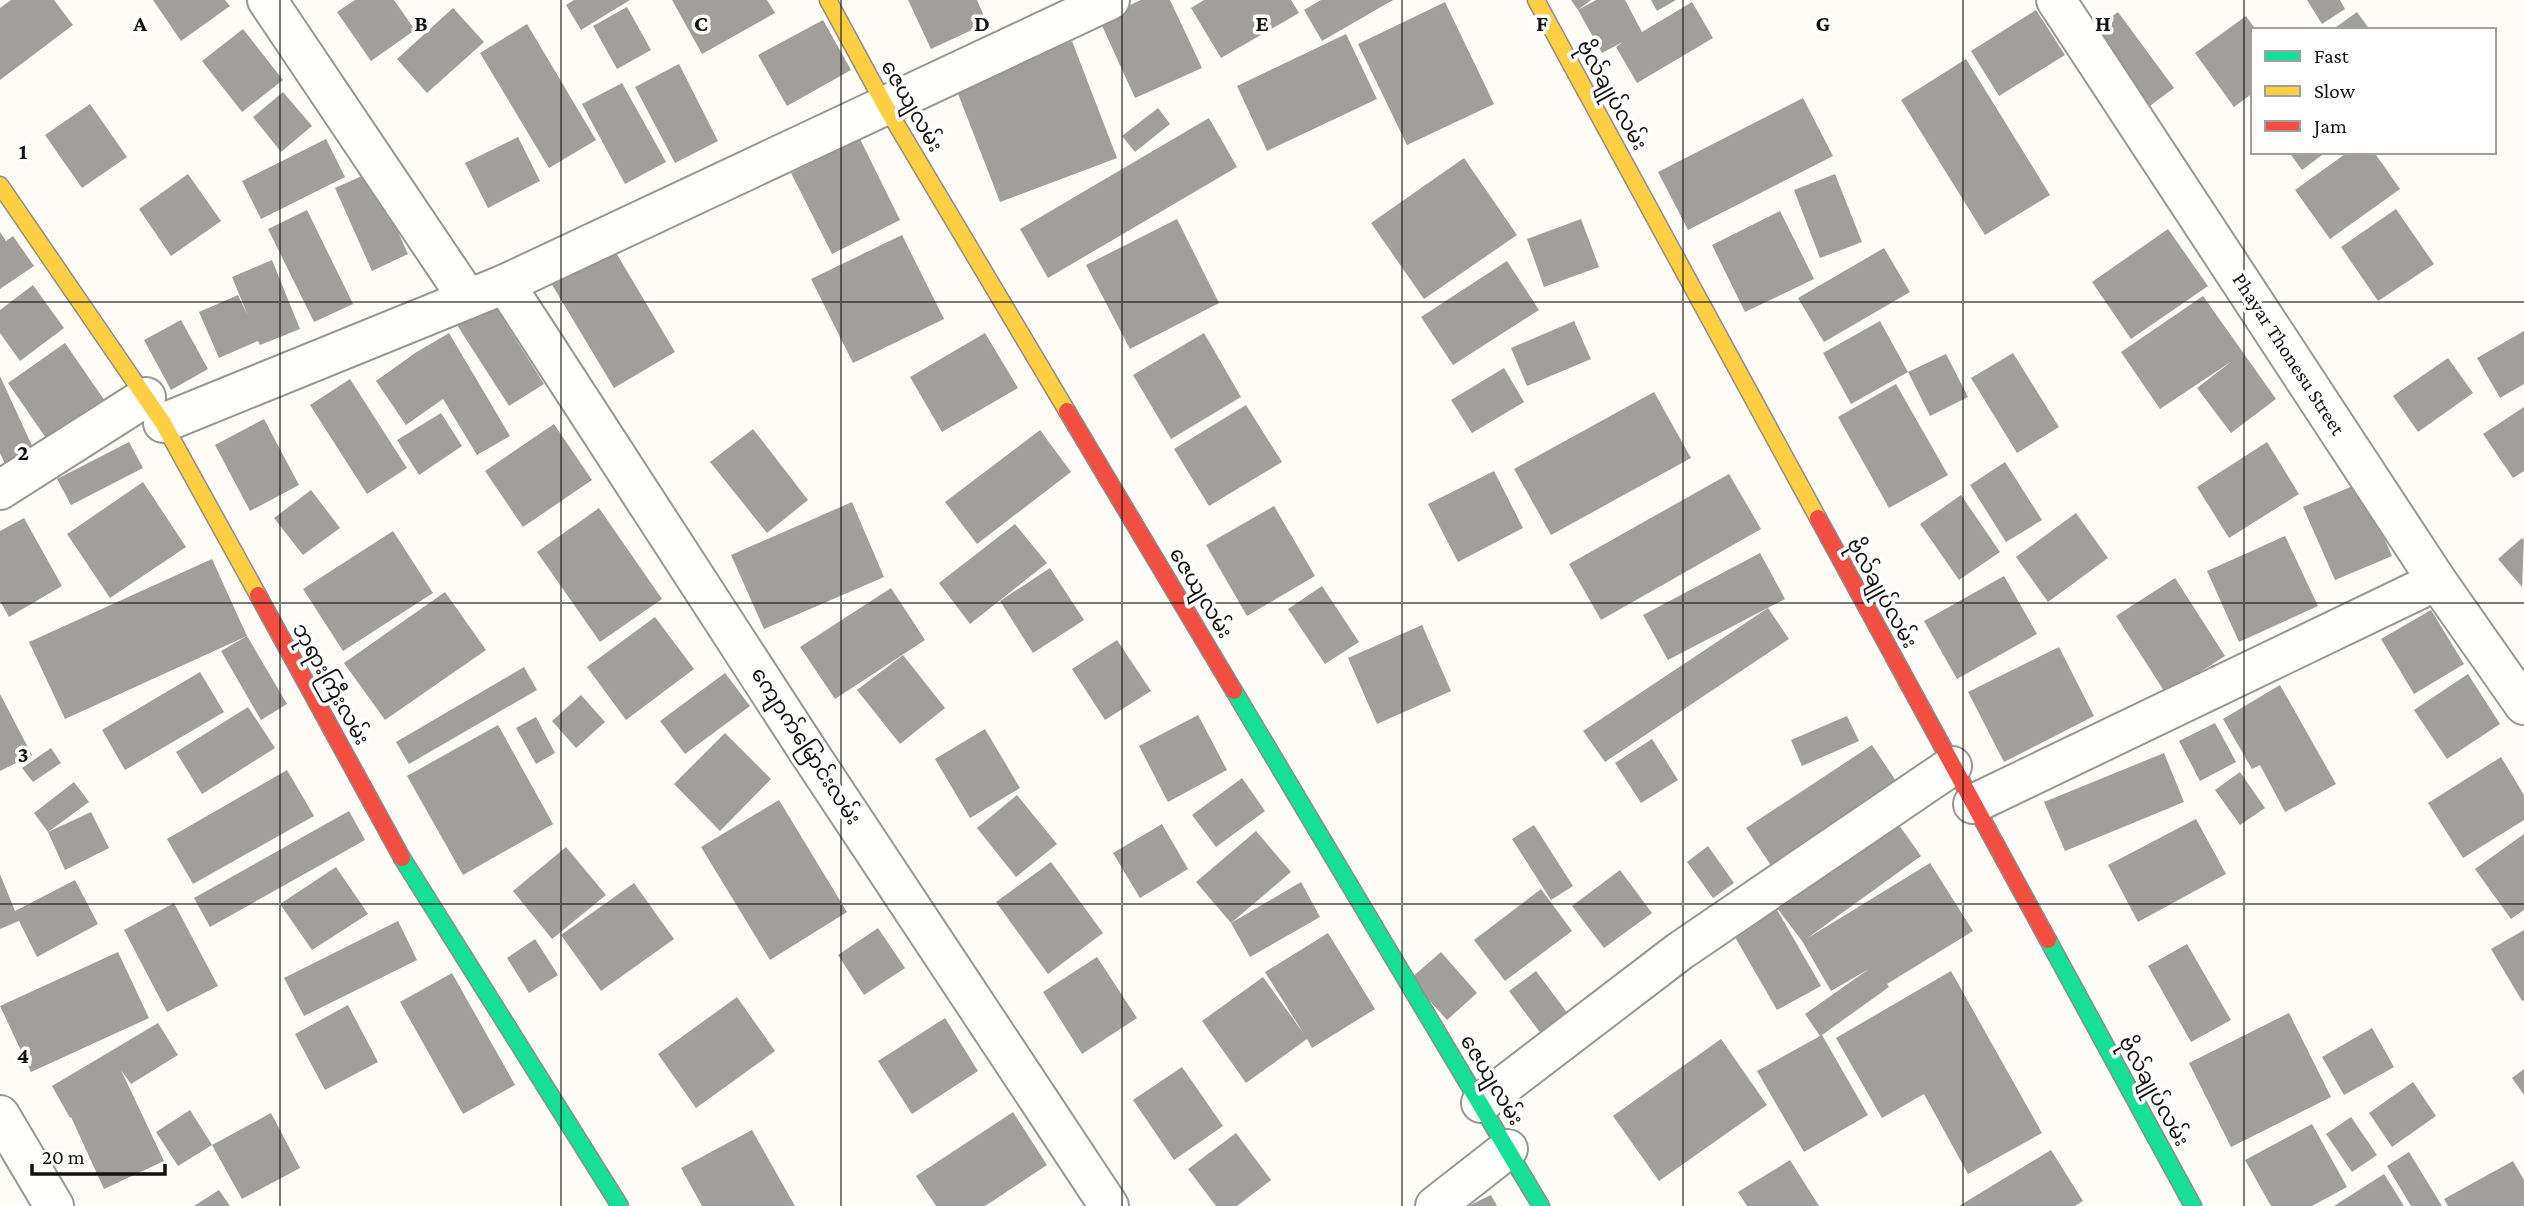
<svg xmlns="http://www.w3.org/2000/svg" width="2524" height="1206" viewBox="0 0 2524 1206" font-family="'Crimson Pro','Noto Sans Myanmar',serif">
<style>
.building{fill:#a19f9c}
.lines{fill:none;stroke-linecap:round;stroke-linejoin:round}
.street-casing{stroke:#979795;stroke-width:42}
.fast-casing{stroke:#8e8d8b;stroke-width:19}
.slow-casing{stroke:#8e8d8b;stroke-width:19}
.jam-casing{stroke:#8e8d8b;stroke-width:19}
.street{stroke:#fffffe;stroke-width:38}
.fast{stroke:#16e098;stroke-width:16}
.slow{stroke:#ffcf43;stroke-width:16}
.jam{stroke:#f24e42;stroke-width:16}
.grid{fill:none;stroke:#111;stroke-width:2;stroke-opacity:0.55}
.labels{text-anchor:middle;stroke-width:7;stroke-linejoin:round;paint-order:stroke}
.street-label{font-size:21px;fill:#111;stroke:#fff}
.grid-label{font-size:23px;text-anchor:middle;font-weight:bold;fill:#111;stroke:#fff;stroke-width:7;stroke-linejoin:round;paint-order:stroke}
</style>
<rect width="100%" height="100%" fill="#fdfcf7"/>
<g class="building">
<polygon points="11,0 54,0 73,25 0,80 0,8"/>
<polygon points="153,0 225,0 230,6 181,41"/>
<polygon points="355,0 394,0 415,30 371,61 337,12"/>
<polygon points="574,0 630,0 581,30 566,5"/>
<polygon points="672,0 767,0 775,13 702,54"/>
<polygon points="908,0 977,0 987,23 931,49"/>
<polygon points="1141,0 1170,0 1202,68 1135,98 1099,19"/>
<polygon points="1204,0 1291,0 1299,13 1221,58 1191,8"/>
<polygon points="1321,0 1393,0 1322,41 1304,10"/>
<polygon points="1571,0 1591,0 1578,10"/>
<polygon points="1596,0 1625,0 1642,32 1692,2 1713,38 1637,83 1616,47 1623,42 1602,53 1578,10"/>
<polygon points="1651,0 1676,0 1657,11"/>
<polygon points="2307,0 2340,0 2345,9 2322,24"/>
<polygon points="1445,2 1494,104 1407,145 1358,44"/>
<polygon points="627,7 651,50 617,69 593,26"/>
<polygon points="453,8 484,42 427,93 397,59"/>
<polygon points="2036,10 2065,55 1999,96 1971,51"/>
<polygon points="2118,12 2174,88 2139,114 2082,38"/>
<polygon points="2357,12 2370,30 2332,30"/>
<polygon points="2246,16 2256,30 2253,30 2253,93 2234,107 2195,53"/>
<polygon points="823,20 851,70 787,106 758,55"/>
<polygon points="527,24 596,140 549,168 480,53"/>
<polygon points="243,29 283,80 242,112 202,61"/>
<polygon points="1346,34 1377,99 1267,151 1237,86"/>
<polygon points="1072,41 1117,158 1000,202 955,86"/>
<polygon points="1966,59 2050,195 1985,235 1901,100"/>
<polygon points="679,64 718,141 675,163 635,87"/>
<polygon points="622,83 666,162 625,184 582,104"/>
<polygon points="283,92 312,126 281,152 253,117"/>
<polygon points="1803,98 1833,156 1688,230 1658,172"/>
<polygon points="90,104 127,157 82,188 45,135"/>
<polygon points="1158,108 1170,124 1135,152 1122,136"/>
<polygon points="1209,118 1237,167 1048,278 1020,229"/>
<polygon points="518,137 540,181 488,208 465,163"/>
<polygon points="326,139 345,177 261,219 242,181"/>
<polygon points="860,139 900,220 832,254 791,173"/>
<polygon points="2289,152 2326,152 2302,170"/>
<polygon points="2348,152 2374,152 2400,189 2330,239 2295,190"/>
<polygon points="1464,158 1517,235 1424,299 1371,223"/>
<polygon points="371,172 408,254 372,271 335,188"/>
<polygon points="188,174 221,221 171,256 139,209"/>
<polygon points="1835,174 1862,242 1820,258 1794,190"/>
<polygon points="2396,209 2434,264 2378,301 2341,247"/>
<polygon points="307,210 353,304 314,322 268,229"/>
<polygon points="1780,211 1814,279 1745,312 1712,245"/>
<polygon points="1177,219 1219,303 1130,349 1086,265"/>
<polygon points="1581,219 1599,267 1544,287 1527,239"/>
<polygon points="2168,229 2208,286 2131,339 2092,282"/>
<polygon points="0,232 6,241 13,236 34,266 0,289"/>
<polygon points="902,235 944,319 853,363 811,279"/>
<polygon points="612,246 675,352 614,388 551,283"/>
<polygon points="1884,248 1910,292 1824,342 1798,298"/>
<polygon points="272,260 300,329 260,345 258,341 219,358 199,312 238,295 248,316 232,277"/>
<polygon points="1507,261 1539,310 1453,365 1421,317"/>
<polygon points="33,285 64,328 20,361 0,333 0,310"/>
<polygon points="2203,296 2276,399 2231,433 2197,388 2232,361 2160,409 2121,352"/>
<polygon points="491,300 544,384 509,406 455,322"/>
<polygon points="181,320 208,369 171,390 144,340"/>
<polygon points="1574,321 1591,359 1527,386 1511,348"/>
<polygon points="1880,321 1908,372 1851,404 1823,353"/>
<polygon points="2524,331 2524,384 2500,398 2477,358"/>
<polygon points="449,333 510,436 477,455 443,399 406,425 376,381 415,353"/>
<polygon points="985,333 1018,388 942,432 910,377"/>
<polygon points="1204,333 1241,397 1171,439 1133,375"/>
<polygon points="65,343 105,401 48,441 8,383"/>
<polygon points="2013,353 2059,427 2017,453 1971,378"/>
<polygon points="1946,354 1968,397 1930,416 1908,372"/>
<polygon points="2448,358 2473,393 2418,432 2393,396"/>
<polygon points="1504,368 1524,402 1472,433 1451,400"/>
<polygon points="0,376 34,450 5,464 0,453"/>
<polygon points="350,379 407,468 367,494 310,405"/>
<polygon points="1896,384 1948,475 1889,508 1838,417"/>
<polygon points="1654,392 1691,458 1551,535 1514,469"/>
<polygon points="1246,405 1282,462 1209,506 1174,449"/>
<polygon points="2524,407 2524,471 2513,478 2483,434"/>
<polygon points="441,413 462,446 419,475 397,440"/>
<polygon points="264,419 299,485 250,511 215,445"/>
<polygon points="554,424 592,480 523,527 485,471"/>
<polygon points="753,429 808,500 767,533 710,462"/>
<polygon points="1040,430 1071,472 977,544 945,502"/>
<polygon points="129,442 143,468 71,505 57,479"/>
<polygon points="2267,442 2299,494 2229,538 2197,487"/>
<polygon points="2005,462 2042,520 2006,542 1970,485"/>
<polygon points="1494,471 1523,528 1458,562 1428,504"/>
<polygon points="1729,474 1761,529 1601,620 1569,564"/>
<polygon points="143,482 186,547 110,598 67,534"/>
<polygon points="2360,483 2392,556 2335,580 2303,507"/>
<polygon points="311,490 340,528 303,555 274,518"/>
<polygon points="1961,495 2000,552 1959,580 1920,524"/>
<polygon points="852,502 884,577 764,629 731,555"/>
<polygon points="1274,506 1315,576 1247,616 1206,545"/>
<polygon points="599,508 662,599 600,642 537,552"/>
<polygon points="2076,513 2108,558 2048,602 2016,557"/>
<polygon points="24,518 62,586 9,617 0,601 0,531"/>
<polygon points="1015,524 1047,563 970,624 939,583"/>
<polygon points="393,531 433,593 343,651 303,589"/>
<polygon points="2285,536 2318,606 2239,642 2207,571"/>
<polygon points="2522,538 2524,540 2522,587 2498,559"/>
<polygon points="1760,553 1785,599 1668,660 1643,615"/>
<polygon points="212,559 247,636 65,719 29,642"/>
<polygon points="1050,568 1084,620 1033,653 1000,601"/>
<polygon points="2004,576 2037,634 1957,679 1924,621"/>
<polygon points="2175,578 2225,656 2166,694 2116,616"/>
<polygon points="1322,586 1359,642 1325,664 1288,609"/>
<polygon points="891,588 925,640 835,699 800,647"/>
<polygon points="445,592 486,650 385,720 344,663"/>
<polygon points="1768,608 1789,639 1605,762 1583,731"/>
<polygon points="2431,610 2464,664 2414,694 2381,639"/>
<polygon points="655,617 694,669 626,720 587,667"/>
<polygon points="1422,625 1451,691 1377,724 1348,658"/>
<polygon points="247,636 287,704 261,720 221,651"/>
<polygon points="1117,640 1151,691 1105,720 1072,669"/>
<polygon points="2059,647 2094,716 2004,762 1968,692"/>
<polygon points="903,655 945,708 900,744 857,690"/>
<polygon points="524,667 537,690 409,764 396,742"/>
<polygon points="200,672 224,712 125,770 102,730"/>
<polygon points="725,673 750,706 685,754 660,721"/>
<polygon points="2468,674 2500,724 2447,759 2414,710"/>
<polygon points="2280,685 2336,784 2285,812 2260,765 2252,769 2223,719"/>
<polygon points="0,694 32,755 0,771"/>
<polygon points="581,695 605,722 576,748 552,721"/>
<polygon points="248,707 275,748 202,794 176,752"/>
<polygon points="1198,715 1227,770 1168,802 1139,746"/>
<polygon points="1847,716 1859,741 1802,766 1791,740"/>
<polygon points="536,717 555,753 536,764 516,728"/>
<polygon points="2215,723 2236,762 2200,781 2179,741"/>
<polygon points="498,725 553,824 463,875 407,776"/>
<polygon points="985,729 1020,788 970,818 935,759"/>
<polygon points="725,733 771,779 720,831 674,784"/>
<polygon points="1652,739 1678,780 1641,803 1615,763"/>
<polygon points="1872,745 1904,793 1778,876 1746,828"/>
<polygon points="51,748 61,763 33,782 22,768"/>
<polygon points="2164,753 2184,802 2065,851 2044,802"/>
<polygon points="2501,757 2524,795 2524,820 2463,858 2428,803"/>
<polygon points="287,770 314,816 193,884 167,839"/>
<polygon points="2240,772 2265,808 2240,825 2215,790"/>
<polygon points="1242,778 1265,811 1216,847 1192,815"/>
<polygon points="74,782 89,802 48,832 91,812 109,848 65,870 48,832 34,813"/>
<polygon points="1017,795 1057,844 1016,877 977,828"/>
<polygon points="779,800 847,912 770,960 701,847"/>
<polygon points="349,811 365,840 210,927 194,898"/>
<polygon points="1894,818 1921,856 1806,939 1930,863 1973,931 1887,984 1889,987 1822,1035 1868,1115 1804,1152 1757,1071 1820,1036 1805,1014 1869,969 1831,991 1802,941 1774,904"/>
<polygon points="2196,819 2226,874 2138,922 2108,865"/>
<polygon points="1162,824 1188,869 1140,898 1113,853"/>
<polygon points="1534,825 1573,886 1551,900 1512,839"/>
<polygon points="1256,831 1291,872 1231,923 1196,882"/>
<polygon points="2524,834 2524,910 2511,919 2475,869"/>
<polygon points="1708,846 1734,883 1713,898 1687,862"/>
<polygon points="566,847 606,895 552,939 513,891"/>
<polygon points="1051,862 1103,933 1048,974 996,902"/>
<polygon points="336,867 368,914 312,950 280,904"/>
<polygon points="1620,870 1652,913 1604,948 1572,906"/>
<polygon points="0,874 15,911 75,880 98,924 37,957 19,921 0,929"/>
<polygon points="1301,882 1320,917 1250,957 1231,923"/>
<polygon points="634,883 674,939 601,991 561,935"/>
<polygon points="1541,889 1572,931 1505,981 1474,940"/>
<polygon points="1772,901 1821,986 1777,1010 1728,925"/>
<polygon points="174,903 218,986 167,1012 124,930"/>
<polygon points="398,921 417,960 304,1016 284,978"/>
<polygon points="878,928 905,968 864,995 838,955"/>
<polygon points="2524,930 2524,1000 2522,1001 2491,949"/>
<polygon points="1328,933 1375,1009 1312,1048 1307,1039 1246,1083 1202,1021 1263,977 1304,1034 1265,972"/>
<polygon points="535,939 558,975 529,993 507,958"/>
<polygon points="2187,944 2231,1020 2191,1042 2148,966"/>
<polygon points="118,952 149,1018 31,1072 0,1006"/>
<polygon points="1441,952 1477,993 1447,1020 1410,979"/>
<polygon points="1097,957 1137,1018 1082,1054 1043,992"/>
<polygon points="1536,971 1575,1023 1548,1043 1509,991"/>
<polygon points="1951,971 2042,1133 1968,1174 1924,1094 1882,1118 1836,1038"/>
<polygon points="452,973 515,1085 463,1114 400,1002"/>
<polygon points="737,997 775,1051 696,1108 658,1054"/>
<polygon points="348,1005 378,1062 325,1090 295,1034"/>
<polygon points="2289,1013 2331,1097 2231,1147 2189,1063"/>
<polygon points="945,1018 978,1071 912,1114 878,1061"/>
<polygon points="158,1023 178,1055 131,1084 121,1070 164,1161 104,1189 71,1117 70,1118 52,1086"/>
<polygon points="2372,1028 2394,1067 2344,1095 2322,1057"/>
<polygon points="1721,1039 1767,1105 1659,1181 1613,1116"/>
<polygon points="1182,1067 1223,1126 1174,1160 1133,1100"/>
<polygon points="2524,1069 2524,1095 2512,1078"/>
<polygon points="2413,1082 2436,1116 2392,1147 2369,1113"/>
<polygon points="190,1110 212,1145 178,1166 156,1132"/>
<polygon points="1013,1112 1047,1165 985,1206 936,1206 916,1176"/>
<polygon points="271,1113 300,1168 242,1199 212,1145"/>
<polygon points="2351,1117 2377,1155 2352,1172 2326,1134"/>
<polygon points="2312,1124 2347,1187 2312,1206 2271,1206 2245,1160"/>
<polygon points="752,1130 795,1206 702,1206 681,1168"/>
<polygon points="1236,1133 1271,1180 1237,1206 1216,1206 1188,1169"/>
<polygon points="2051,1150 2083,1201 2075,1206 1959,1206"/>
<polygon points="2409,1152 2442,1206 2411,1206 2387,1166"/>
<polygon points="1790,1160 1819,1206 1747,1206 1738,1192"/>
<polygon points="2513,1161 2524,1180 2524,1206 2448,1206 2444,1199"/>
<polygon points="2384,1174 2404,1206 2334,1206"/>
<polygon points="219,1190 230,1206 194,1206"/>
<polygon points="1491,1195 1497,1206 1468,1206"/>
</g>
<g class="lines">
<g class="street-casing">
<g id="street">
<polyline points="267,0 468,299"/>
<polyline points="2056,0 2437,581 2524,705"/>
<polyline points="505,284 806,748 1109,1206"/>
<polyline points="163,423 505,284 1110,0"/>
<polyline points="0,490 146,397"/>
<polyline points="1973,804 2437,581"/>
<polyline points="1481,1103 1680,951 1952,766"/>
<polyline points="0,1115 54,1206"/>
<polyline points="1435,1206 1508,1149"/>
</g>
</g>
<g class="fast-casing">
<g id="fast">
<polyline points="1234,691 1541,1206"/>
<polyline points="402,858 620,1206"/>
<polyline points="2048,940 2193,1206"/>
</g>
</g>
<g class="slow-casing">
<g id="slow">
<polyline points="828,0 886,107 1067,411"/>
<polyline points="1536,0 1818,518"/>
<polyline points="0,185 163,423 258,595"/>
</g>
</g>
<g class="jam-casing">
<g id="jam">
<polyline points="1067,411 1234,691"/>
<polyline points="1818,518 2048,940"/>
<polyline points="258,595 402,858"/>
</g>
</g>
<use href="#street" class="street"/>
<use href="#fast" class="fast"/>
<use href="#slow" class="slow"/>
<use href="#jam" class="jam"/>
</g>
<path class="grid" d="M280 0V1206M561 0V1206M841 0V1206M1122 0V1206M1402 0V1206M1683 0V1206M1963 0V1206M2244 0V1206M0 302H2524M0 603H2524M0 904H2524"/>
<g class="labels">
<g class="street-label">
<text transform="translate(1612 95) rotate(61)" y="7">ဗိုလ်ချုပ်လမ်း</text>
<text transform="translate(912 106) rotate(60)" y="7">ဇေယျလမ်း</text>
<text transform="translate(2289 354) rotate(57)" y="7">Phayar Thonesu Street</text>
<text transform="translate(1201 593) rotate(59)" y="7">ဇေယျလမ်း</text>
<text transform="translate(1882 593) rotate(61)" y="7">ဗိုလ်ချုပ်လမ်း</text>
<text transform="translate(331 684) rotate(61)" y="7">ဘုရားကြီးလမ်း</text>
<text transform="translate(806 746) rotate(57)" y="7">ကျောက်မြောင်းလမ်း</text>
<text transform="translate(1492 1080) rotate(59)" y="7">ဇေယျလမ်း</text>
<text transform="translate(2154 1091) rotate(61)" y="7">ဗိုလ်ချုပ်လမ်း</text>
</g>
</g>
<g class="grid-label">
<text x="140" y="31">A</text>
<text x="421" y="31">B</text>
<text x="701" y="31">C</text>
<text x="982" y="31">D</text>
<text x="1262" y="31">E</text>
<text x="1542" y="31">F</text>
<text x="1823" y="31">G</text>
<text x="2103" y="31">H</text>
<text x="23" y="159">1</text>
<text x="23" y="460">2</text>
<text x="23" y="762">3</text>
<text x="23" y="1063">4</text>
</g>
<rect x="2251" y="28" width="245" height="126" fill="#ffffff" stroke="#a0a0a0" stroke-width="2"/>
<rect x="2265" y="51" width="35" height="10" fill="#16e098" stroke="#a0a0a0" stroke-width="2"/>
<text x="2314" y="63" font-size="21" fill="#111111">Fast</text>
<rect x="2265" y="86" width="35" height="10" fill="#ffcf43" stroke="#a0a0a0" stroke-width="2"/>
<text x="2314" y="98" font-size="21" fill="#111111">Slow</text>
<rect x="2265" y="121" width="35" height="10" fill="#f24e42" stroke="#a0a0a0" stroke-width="2"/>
<text x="2314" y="133" font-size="21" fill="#111111">Jam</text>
<path d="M32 1164v10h133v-10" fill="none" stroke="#111111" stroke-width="3.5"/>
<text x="42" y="1164" font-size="21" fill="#111111" stroke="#ffffff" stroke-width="5" paint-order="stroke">20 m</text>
</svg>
